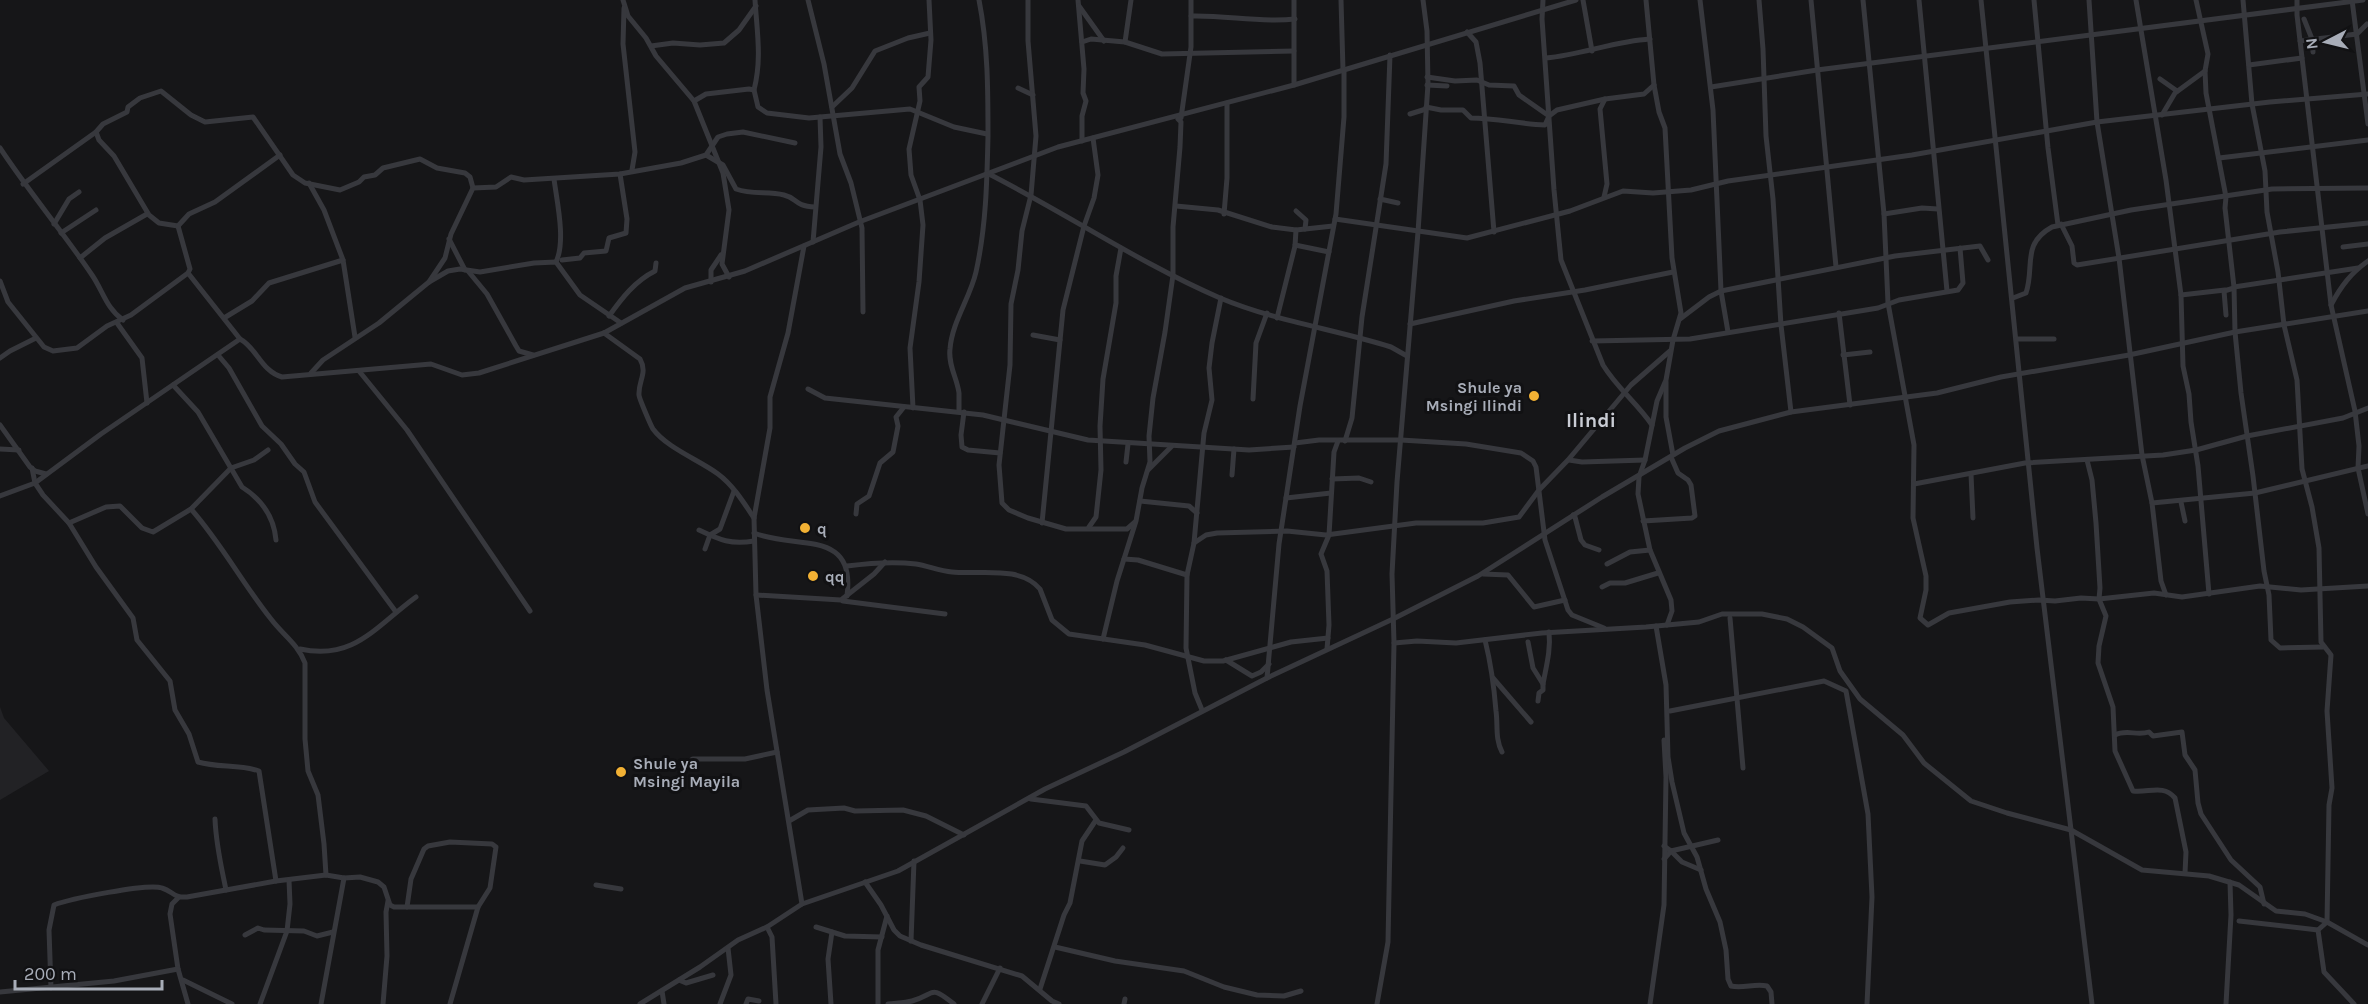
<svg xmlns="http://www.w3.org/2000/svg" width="2368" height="1004" viewBox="0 0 2368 1004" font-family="Karla,sans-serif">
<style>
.built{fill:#222225}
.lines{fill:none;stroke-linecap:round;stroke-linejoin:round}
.minor{stroke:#37383d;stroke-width:5}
.poi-dot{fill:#f2b134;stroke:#111113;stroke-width:2}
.labels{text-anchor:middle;stroke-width:6;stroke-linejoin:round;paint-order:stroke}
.poi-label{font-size:16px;font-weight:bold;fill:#a8adb8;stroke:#111113;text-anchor:start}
.quarter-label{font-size:20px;font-weight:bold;fill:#c9ccd4;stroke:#111113}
</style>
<rect width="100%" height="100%" fill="#161618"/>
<polygon class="built" points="0,707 4,718 49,771 0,800"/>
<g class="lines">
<g class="minor">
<polyline points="623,0 628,16 646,38 656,56 694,101 723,173 729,210 722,264 729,277"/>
<polyline points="808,0 824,64 840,154 851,183 862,228 863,312"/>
<polyline points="1028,0 1028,41 1036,136 1031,195 1022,231 1018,270 1011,304 1010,365 999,465 1002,503 1009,510 1028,518 1066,529 1127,529 1135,522"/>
<polyline points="1078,0 1084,69 1083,93 1086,101 1082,116 1082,141"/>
<polyline points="1341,0 1343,70"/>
<path d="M1543 0 1542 19 1554 190 1561 260 1603 365C1617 388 1637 403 1652 425"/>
<polyline points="1583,0 1592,51"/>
<polyline points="1646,0 1654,85 1659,112 1665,128 1672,258 1681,313 1673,340 1666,380 1657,401 1645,460 1639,477 1638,494 1650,550 1671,600 1672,611 1667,625"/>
<polyline points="1700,0 1713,110 1721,291 1728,332"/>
<polyline points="1759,0 1763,49 1766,136 1773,199 1781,325 1791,412"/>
<polyline points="1811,0 1836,267"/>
<polyline points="1863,0 1884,214 1888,303 1914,445 1913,518 1926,576 1926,590 1920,618 1928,625 1949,613 2010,602 2039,600 2055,601 2081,598 2099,599 2154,593 2182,597 2260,586 2301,590 2368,586"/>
<polyline points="1919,0 1947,291"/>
<polyline points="1981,0 2037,548 2092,1004"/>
<polyline points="2034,0 2048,148 2058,225"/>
<polyline points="2089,0 2097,122 2119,258 2142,455 2152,503 2161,581 2166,595"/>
<polyline points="2136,0 2166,180 2181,295 2183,366 2189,394 2191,422 2198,466 2209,594"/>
<polyline points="2196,0 2208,54 2205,71 2206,93 2226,197 2225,208 2234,287 2235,332 2241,393 2253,476 2264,571 2269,595 2271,640 2280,648 2323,647"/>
<polyline points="2243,0 2252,104 2265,171 2267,212 2278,272 2284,325 2297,380 2302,469 2312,507 2319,548 2321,642 2331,655 2327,711 2332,788 2329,805 2327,922 2318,930 2324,972 2354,1004"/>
<polyline points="2297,0 2297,15 2331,305 2355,411 2359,446 2358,468 2368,514"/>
<polyline points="2352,0 2368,124"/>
<polyline points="1079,6 1104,41"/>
<polyline points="624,8 623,44 635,152 632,170"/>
<path d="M1191 16C1227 15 1259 23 1295 19"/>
<polyline points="2304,19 2312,39"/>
<polyline points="1467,32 1476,42 1480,63 1494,232"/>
<polyline points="2312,39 2313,52"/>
<polyline points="2300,41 2357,34 2367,24"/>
<polyline points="1082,42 1091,39 1125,42 1162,54 1294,51"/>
<polyline points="1125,42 1131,0"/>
<polyline points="651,46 673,43 700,45 724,43 739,30 756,6"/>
<path d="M1546 58C1581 55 1615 41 1650 39"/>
<polyline points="2249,65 2302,58"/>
<polyline points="1427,77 1455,81 1477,80 1489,85 1514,86 1519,95 1549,116"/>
<polyline points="2160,79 2177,91"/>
<polyline points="1294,85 1294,0"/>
<polyline points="1427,85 1447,86"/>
<polyline points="1711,87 1817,70 2363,0"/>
<polyline points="1018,88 1033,95"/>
<path d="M754 90C762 59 757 32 755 0"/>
<polyline points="694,101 706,94 749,89 754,90 758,107 767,113 809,118 910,109 954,127 987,134"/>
<polyline points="832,107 852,88 875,51 908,38 930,33"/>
<path d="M1426 107 1441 110H1463L1471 118C1496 118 1520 124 1545 125L1549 116 1557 110 1605 99 1644 94 1654 85"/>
<polyline points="1410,114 1426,109"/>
<polyline points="2162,115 2175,93 2205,71"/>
<polyline points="96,132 99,140 114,156 149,215 159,223 178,226"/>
<path d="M0 148C29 192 63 232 92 275 103 291 106 308 123 320"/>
<path d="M706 155 723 165 736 189C752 195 768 191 784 195 797 198 794 206 815 207"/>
<polyline points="2219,158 2368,140"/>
<path d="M987 173C1066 213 1139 263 1220 298 1275 321 1334 329 1391 347L1407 356"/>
<path d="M554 179C557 202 566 241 556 262"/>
<polyline points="309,183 324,210 343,260 355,337"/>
<polyline points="23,184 96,132 103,124 127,112 128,107 140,98 161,91 191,115 205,122 253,117 293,175 305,183 340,190 359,182 364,177 375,175 383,168 420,159 437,168 465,173 470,177 473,188"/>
<polyline points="1604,197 1607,184 1600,109 1605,99"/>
<polyline points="1380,199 1398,203"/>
<polyline points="1176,206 1218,210 1272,227 1296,230 1333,226"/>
<polyline points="1296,211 1306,220 1305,229"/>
<polyline points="1224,214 1227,178 1227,103"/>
<polyline points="1884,214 1922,208 1938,209"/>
<polyline points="1335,219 1467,238 1570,211 1623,191 1653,193 1691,190 1728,181 1912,155 2097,122 2270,102 2368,94"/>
<polyline points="54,224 69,199 79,192"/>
<polyline points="2061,224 2072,246 2074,263 2077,265 2280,232 2368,223"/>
<polyline points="178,226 189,214 215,202 280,155"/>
<polyline points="61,233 96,210"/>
<polyline points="449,239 465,270"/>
<polyline points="813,242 821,147 820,117"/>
<polyline points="1295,245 1329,252"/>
<polyline points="2343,247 2368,244"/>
<polyline points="80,258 105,238 147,214"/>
<polyline points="562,260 580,258 584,253 606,251 609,238 626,233 627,219 620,174"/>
<polyline points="468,271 487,294 516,346 519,351 533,355"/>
<polyline points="188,273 240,339"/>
<polyline points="0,281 8,302 44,347 53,351 77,348 107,326 131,315 188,273 190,269 178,226"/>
<polyline points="429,282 445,258 451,234 473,188 496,187 511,177 524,180 620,174 681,163 706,155 718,137 727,134 743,132 795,143"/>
<polyline points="711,282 711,270 721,255"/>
<polyline points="2234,287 2358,268"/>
<polyline points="2181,295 2225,290"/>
<path d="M2013 298 2026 293C2035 267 2021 244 2052 227L2131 210 2272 189 2368 188"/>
<path d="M2331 305C2341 286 2351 273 2368 261"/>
<polyline points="1839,313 1850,405"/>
<polyline points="2226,315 2224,291 2234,288"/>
<path d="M609 316C622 298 635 281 655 271L656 263"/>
<polyline points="224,318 252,301 269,283 343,260"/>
<polyline points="1277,318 1295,246 1296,230"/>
<polyline points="1680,319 1709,297 1721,291 1895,256 1980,246 1988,260"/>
<polyline points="117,323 142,358 147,403"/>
<polyline points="1410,324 1514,301 1585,290 1673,272"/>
<path d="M604 333 640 359C648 373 638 381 639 395 639 398 651 426 653 429 667 448 699 460 718 474 733 485 744 503 754 518"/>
<polyline points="1033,335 1060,340"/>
<polyline points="2017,339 2054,339"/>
<polyline points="1592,341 1690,339 1878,308 1899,300 1958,290 1963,283 1960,248"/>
<polyline points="218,355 229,368 262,426 281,444 295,464 304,472 315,502 396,612"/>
<polyline points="1843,355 1870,352"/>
<polyline points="0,358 10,351 36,338"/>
<polyline points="359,371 407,430 530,611"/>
<polyline points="311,373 323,360 379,323 429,282 448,271 460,269 480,272 534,263 556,262 580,295 621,323"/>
<polyline points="1666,382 1666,417 1673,455"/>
<path d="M173 385 198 412 242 487C261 499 274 517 276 540"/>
<polyline points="808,389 825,398 983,415 1088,440 1249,450 1294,447"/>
<polyline points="1253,399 1256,343 1267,313"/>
<polyline points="913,408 910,348 919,282 923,225 920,200 911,175 909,149 920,101 919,87 928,77 931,40 929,0"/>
<path d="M959 411C959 406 959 399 959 393 957 378 948 365 950 349 952 322 970 298 976 272 986 227 987 182 988 136 988 90 988 46 979 0"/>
<polyline points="964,412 961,435 962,447 968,450 1000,453"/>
<polyline points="0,425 30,467 35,471 46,474"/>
<polyline points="1345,441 1352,418 1362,317 1386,164 1390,55"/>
<polyline points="1295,443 1319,440 1401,440 1466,444 1521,453 1533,461 1536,467 1545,540 1568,610 1572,615 1604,628"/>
<polyline points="0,449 19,450"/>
<polyline points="1569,460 1582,462 1645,460"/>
<path d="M2087 460 2092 480 2096 523 2100 588 2099 599 2106 616 2099 646 2098 663 2113 707 2115 751 2133 791C2149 793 2163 784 2175 798L2186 852 2185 873"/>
<polyline points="1126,462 1128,444"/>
<polyline points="32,468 35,483 43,495 69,523 106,507 120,506 142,528 153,532 191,509 231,468 254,460 268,450"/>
<polyline points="1148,470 1172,446"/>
<polyline points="1971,474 1973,518"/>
<polyline points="1232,475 1234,449"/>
<polyline points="1332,479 1359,478 1371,482"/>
<polyline points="1914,484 2025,463 2163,455 2196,450 2247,436 2343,418 2368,408"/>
<path d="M0 496 35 483 101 434 240 339C257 348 261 371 282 377L431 364 462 375 479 373 604 333 685 288 745 271 859 222 1058 147 1294 85 1576 0"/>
<polyline points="1286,498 1331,493"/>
<polyline points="1140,501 1189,506 1197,513"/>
<polyline points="2181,502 2185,521"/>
<polyline points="2152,503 2255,493 2368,466"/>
<path d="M191 509C221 543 243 584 271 619 283 635 298 644 305 663V739L308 771 318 795 324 844 326 875"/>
<polyline points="856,514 857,504 869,496 880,463 893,452 898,426 896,417 904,407"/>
<polyline points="1573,515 1575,517 1581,540 1585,545 1599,550"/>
<polyline points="1643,521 1692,518 1695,516 1691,485 1688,480 1678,473 1671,457"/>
<path d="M69 523 96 567 133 618 137 640 170 681 175 710 189 734 198 762C218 768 239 764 259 771L276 881"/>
<polyline points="1042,523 1063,310 1084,226 1094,198 1098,175 1093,138"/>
<polyline points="1089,527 1096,517 1101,470 1100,426 1103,379 1116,303 1116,276 1121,248"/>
<path d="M699 530C720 540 731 545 754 541"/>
<path d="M754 533C796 550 856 528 847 596"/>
<polyline points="1194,543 1206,535 1217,533 1287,531 1326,535 1416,523 1483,523 1519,517 1539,490 1568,460 1631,385 1670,351"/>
<polyline points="705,549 710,535 720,529 734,491"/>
<polyline points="1124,559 1138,560 1187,575"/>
<polyline points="1607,564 1630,552 1650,550"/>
<path d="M847 566C870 563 892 561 916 564 928 566 940 571 952 572 979 575 1020 565 1040 589L1052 620 1069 634 1145 645 1204 661H1223L1291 642 1328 638"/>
<polyline points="1483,574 1508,575 1534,607 1565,600"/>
<polyline points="1602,587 1610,583 1625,583 1658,573"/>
<polyline points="756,595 841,600 874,574 885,562"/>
<polyline points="843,601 945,614"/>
<polyline points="1730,618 1743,768"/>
<path d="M1656 626 1666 685 1668 757 1672 782 1684 833 1697 857 1706 889 1720 922 1726 950 1728 979 1731 986C1743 989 1755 983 1767 986L1771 992 1772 1004"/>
<polyline points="1103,639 1117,581 1136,521 1142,488 1150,462 1149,436 1153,398 1165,332 1173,275 1173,227 1180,147 1181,122 1178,119 1181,118 1191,47 1191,0"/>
<path d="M1485 640C1491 664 1494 686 1496 711 1498 725 1495 739 1502 752"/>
<polyline points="1528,642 1533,668 1543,684 1543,690 1539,693 1538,701"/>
<polyline points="1394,643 1417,641 1456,643 1542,633 1646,627 1699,622 1722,614 1762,614 1787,619 1803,627 1832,648 1840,671 1860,699 1903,735 1924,763 1971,801 2007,813 2071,830 2142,870 2209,876 2239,885 2276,911 2305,914 2327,922 2368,945"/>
<path d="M300 649C354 661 376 626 416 597"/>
<polyline points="1327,649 1329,625 1327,571 1321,554 1329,535 1334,452 1338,441"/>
<polyline points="1226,660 1252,676 1261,672 1269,664"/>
<polyline points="1267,678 1279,544 1300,406 1336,214 1344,117 1344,70"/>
<polyline points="1493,678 1531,722"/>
<path d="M1543 684C1546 667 1551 650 1549 632"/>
<polyline points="1202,710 1195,693 1186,648 1187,575 1194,543 1204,433 1212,400 1209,368 1212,343 1221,298"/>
<polyline points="1670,711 1824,681 1846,691 1868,814 1872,897 1867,1004"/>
<path d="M2115 735C2126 729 2137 736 2149 732L2153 736 2182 732 2185 755 2195 770 2198 803 2201 814 2231 860 2260 887 2264 904"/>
<polyline points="683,765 693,759 745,759 777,752"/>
<polyline points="1031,799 1086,806 1099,823 1129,830"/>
<path d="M215 819C216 845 221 865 226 890"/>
<polyline points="789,821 808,810 844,808 855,811 903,810 926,816 964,835"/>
<polyline points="1664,846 1671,851 1718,840"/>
<polyline points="1664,859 1671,851 1682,862 1701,870"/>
<polyline points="1080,861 1105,865 1116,857 1123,848"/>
<polyline points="865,882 881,905 894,930 900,936 921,945 1022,976 1052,1001 1059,1004"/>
<polyline points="596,885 621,889"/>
<polyline points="178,898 172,904 170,914 178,969 188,1004"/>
<polyline points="802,904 767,690 756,595 754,518 770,428 770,397 788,333 804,246"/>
<polyline points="407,907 411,879 424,849 428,846 450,842 492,844 496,847 490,888 478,907 450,1004"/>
<polyline points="2239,921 2318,930"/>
<polyline points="767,927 772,937 776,1004"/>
<polyline points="816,927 845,936 882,937"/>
<polyline points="245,935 258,928 264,930 304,931 317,936 333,932"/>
<polyline points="911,941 914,861"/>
<polyline points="1055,947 1115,961 1184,971 1224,987 1257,995 1284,996 1301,991"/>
<polyline points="183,980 232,1004"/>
<polyline points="679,980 686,983 713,975"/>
<path d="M51 988 49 930 54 905C69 899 148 883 162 888 173 891 173 898 187 897L276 881 326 875 344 878 360 877 378 882 384 887 390 905 394 907H478"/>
<polyline points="1040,989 1064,915 1070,903 1082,841 1096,820"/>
<polyline points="662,991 664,1004"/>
<polyline points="0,992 114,981 178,969"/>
<polyline points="260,1004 287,931 290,904 289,880"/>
<polyline points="321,1004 344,878"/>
<polyline points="383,1004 387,956 386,912 388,901"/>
<polyline points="640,1004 700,967 738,940 767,927 802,904 898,871 1045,789 1124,752 1267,678 1393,619 1478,576 1602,497 1685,448 1719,431 1791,412 1937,393 2001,377 2129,355 2235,332 2368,311"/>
<polyline points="720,1004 731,975 728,948"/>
<polyline points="746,1004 748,999 759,1001"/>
<polyline points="831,1004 828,959 832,932"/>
<polyline points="878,1004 878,950 887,916"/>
<path d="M888 1004C896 1003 905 1003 912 1001 936 994 929 984 954 1004"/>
<polyline points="982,1004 1000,968"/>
<polyline points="1124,1004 1125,999"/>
<polyline points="1377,1004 1388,942 1394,643 1392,574 1397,482 1418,232 1428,84 1427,31 1423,0"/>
<polyline points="1650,1004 1664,905 1666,777 1664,740"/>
<polyline points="2226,1004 2231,915 2230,882"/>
</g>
</g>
<g class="poi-dot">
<circle cx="1534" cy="396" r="6"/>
<circle cx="805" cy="528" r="6"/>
<circle cx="813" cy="576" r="6"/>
<circle cx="621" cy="772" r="6"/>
</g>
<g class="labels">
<g class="poi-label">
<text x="1522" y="393" text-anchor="end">Shule ya<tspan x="1522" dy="18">Msingi Ilindi</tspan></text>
<text x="817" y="534">q</text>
<text x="825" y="582">qq</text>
<text x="633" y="769">Shule ya<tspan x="633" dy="18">Msingi Mayila</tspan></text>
</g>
<g class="quarter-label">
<text x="1591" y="427">Ilindi</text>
</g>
</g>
<g transform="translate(2326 42) rotate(263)" stroke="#111113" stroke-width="4.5" paint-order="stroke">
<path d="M0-4.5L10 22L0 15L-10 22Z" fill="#a8adb8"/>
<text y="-9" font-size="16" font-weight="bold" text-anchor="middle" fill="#a8adb8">N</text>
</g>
<path d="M15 980v9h147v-9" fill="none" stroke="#a8adb8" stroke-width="3"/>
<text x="24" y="980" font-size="18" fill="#a8adb8" stroke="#111113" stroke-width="4.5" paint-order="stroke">200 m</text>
</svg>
